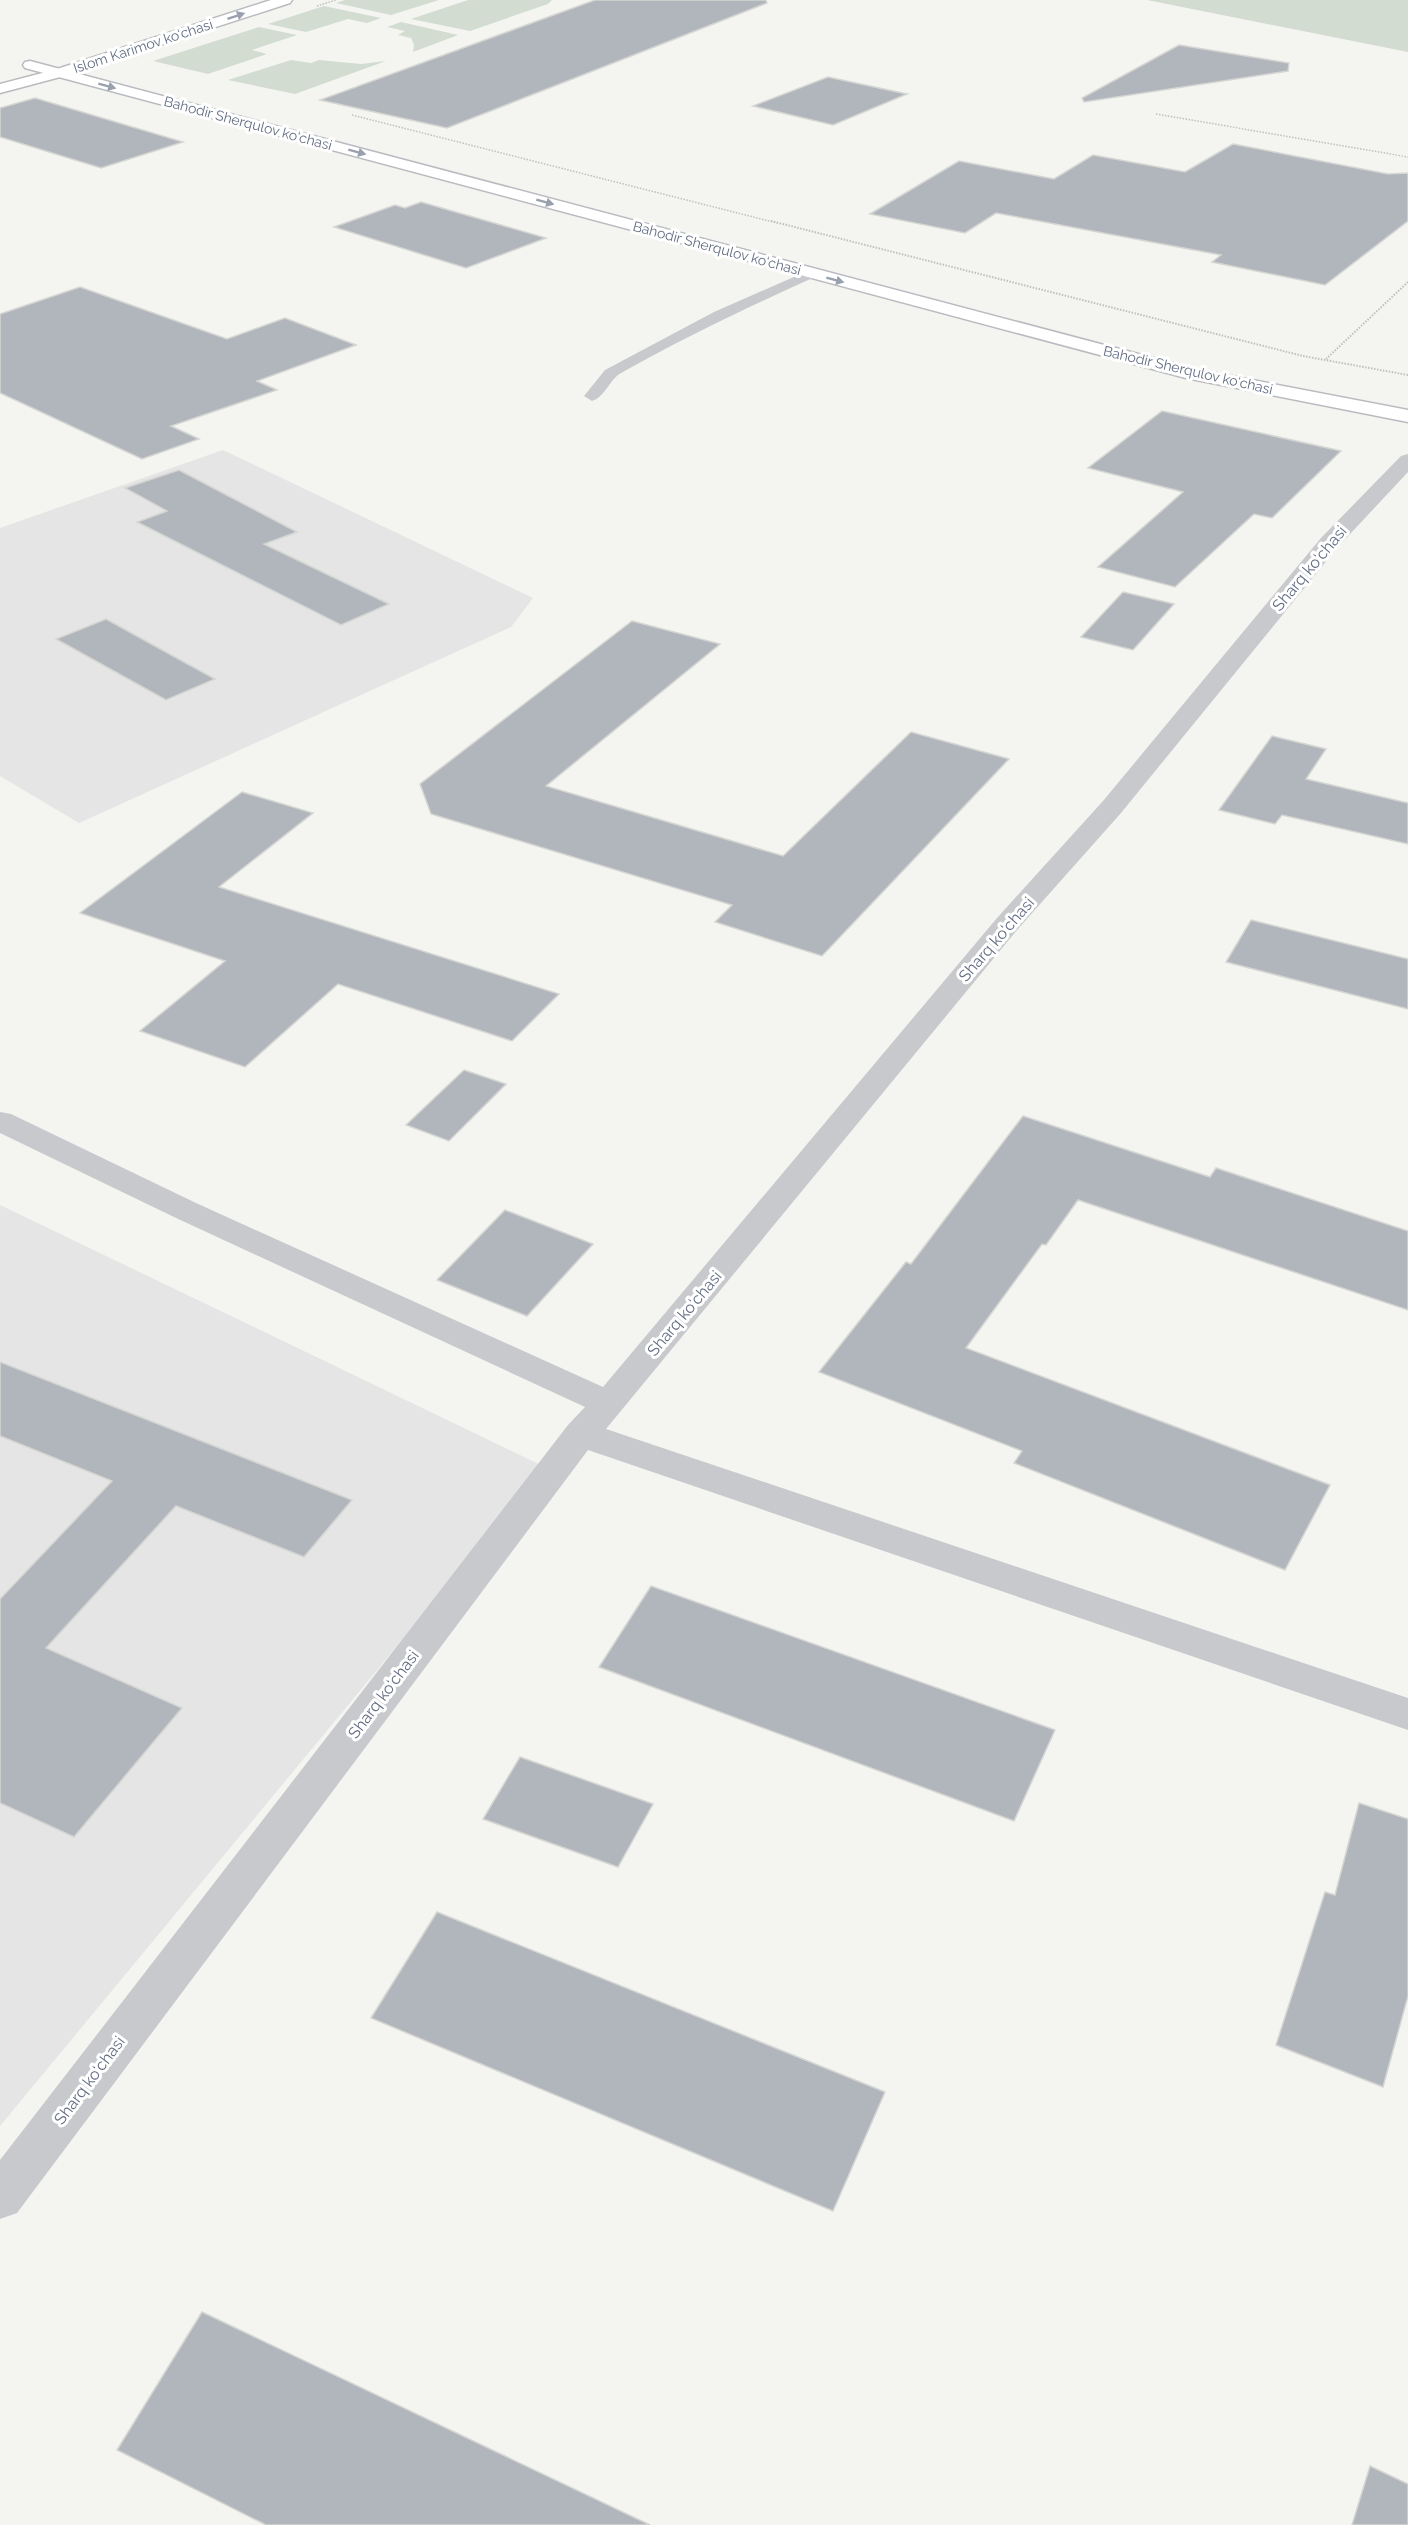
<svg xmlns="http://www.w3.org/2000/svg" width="1408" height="2525" viewBox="0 0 1408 2525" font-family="Raleway,sans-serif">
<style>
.built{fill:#e4e5e4}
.green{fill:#d3dcd1}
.building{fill:#b1b6bc;stroke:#d5d6d3;stroke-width:1.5}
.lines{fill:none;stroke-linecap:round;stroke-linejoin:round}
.secondary-casing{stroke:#b9bbc1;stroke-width:3}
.primary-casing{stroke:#b9bbc0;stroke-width:3}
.path-far1{stroke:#bebfc1;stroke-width:1.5;stroke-dasharray:1.5 1.5;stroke-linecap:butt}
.path{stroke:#bebfc1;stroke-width:2;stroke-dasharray:1.5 1.5;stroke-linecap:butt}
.lane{fill:#c7c9cd;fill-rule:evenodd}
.street{fill:#c7c9cd;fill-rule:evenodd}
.secondary{fill:#fff;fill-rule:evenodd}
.primary{fill:#fff;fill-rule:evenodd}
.oneway{fill:#99a0ae}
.labels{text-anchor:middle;stroke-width:6;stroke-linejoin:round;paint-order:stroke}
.far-street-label{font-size:14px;fill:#626d83;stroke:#fff}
.street-label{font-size:16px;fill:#626d83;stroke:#fff}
</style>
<rect width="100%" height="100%" fill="#f4f5f0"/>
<g class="built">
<polygon points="223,450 533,598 511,627 79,823 0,776 0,528"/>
<polygon points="0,1205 545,1467 0,2126"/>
</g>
<g class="green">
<polygon points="345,0 439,0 391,15 336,3"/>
<polygon points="468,0 552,0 548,4 470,31 411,19"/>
<polygon points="1147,0 1408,0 1408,52"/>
<polygon points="324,6 381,18 367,23 348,19 306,32 268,24"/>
<polygon points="401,22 458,35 413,52 414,45 411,38 398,35 405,31 387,27"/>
<polygon points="259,27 297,35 252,50 267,54 208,74 153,61"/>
<polygon points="291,60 311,63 319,60 361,64 386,61 295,94 228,80"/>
</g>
<g class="building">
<polygon points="595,0 766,0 767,3 447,128 320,100"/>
<polygon points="1179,45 1289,63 1288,71 1084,102 1082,98"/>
<polygon points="828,77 907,94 833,125 753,106"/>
<polygon points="35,98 183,142 101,168 0,137 0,108"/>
<polygon points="1233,144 1388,174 1408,173 1408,221 1325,285 1212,262 1221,255 996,213 965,233 870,214 959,161 1054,179 1093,155 1185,172"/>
<polygon points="421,202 546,238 466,268 334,227 395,205 405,208"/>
<polygon points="80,287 227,339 285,318 356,345 257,381 277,390 171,426 199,439 142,459 0,393 0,314"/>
<polygon points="1162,411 1341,451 1272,518 1254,514 1175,587 1098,567 1183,492 1088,468"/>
<polygon points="179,470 297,532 264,544 389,604 341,625 137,522 167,511 125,488"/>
<polygon points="1123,592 1174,604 1133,650 1081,637"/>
<polygon points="106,619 164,651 215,679 166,700 56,639"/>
<polygon points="632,621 720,644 546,786 783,856 911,732 1009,759 822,956 715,922 732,905 431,814 420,784"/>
<polygon points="1272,736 1326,749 1306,779 1408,803 1408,844 1282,815 1275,824 1219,810"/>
<polygon points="242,792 313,813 219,887 559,994 512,1041 338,984 245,1067 140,1031 225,961 80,913"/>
<polygon points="1251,920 1408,959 1408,1009 1226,962"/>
<polygon points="464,1070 506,1084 449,1141 406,1125"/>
<polygon points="1023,1116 1210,1177 1216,1168 1408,1231 1408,1310 1078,1200 1046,1245 1042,1244 966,1348 1330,1485 1285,1570 1014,1463 1022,1451 819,1372 906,1262 911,1264"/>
<polygon points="505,1210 593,1244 527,1316 437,1280"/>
<polygon points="0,1362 352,1500 304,1557 176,1506 46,1648 182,1708 74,1837 0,1803 0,1599 112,1481 0,1436"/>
<polygon points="651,1586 1055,1730 1014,1821 599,1667"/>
<polygon points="520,1757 653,1804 618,1867 483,1819"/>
<polygon points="1359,1803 1408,1819 1408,1996 1383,2087 1276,2045 1325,1892 1335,1895"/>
<polygon points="437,1912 885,2092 833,2211 371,2018"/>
<polygon points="202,2312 650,2525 266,2525 117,2450"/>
<polygon points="1370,2466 1408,2484 1408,2525 1352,2525"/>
</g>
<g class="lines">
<g class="secondary-casing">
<polygon id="secondary" points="30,61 1195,369 1408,410 1408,422 1186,378 25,68 23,65 25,62"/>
</g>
<g class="primary-casing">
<polygon id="primary" points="271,0 292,0 290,3 64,76 0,93 0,84 54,70"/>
</g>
<g class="path-far1">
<polyline points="317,6 336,0"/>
<polyline points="1156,114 1408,157"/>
<polyline points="352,115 777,223"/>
</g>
<g class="path">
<polyline points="771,221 1303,356 1408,375"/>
<polyline points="1326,359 1408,282"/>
</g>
<path class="lane" d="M812 269 819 273 817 276C750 306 685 337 621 373 610 379 605 397 592 401L584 396 605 370 714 312Z"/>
<polygon class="street" points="1408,454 1408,472 1337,548 1121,813 1017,930 606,1429 1408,1698 1408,1730 588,1450 17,2213 0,2219 0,2160 568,1425 585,1407 174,1217 0,1133 0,1112 11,1114 196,1203 603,1387 997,918 1103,801 1321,538 1401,456"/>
<use href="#secondary" class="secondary"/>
<use href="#primary" class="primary"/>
</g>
<defs><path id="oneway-solid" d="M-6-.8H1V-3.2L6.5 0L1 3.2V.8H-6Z" transform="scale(1.5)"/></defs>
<g class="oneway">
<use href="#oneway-solid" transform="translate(236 16) rotate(-18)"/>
<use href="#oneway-solid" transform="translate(107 86) rotate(15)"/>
<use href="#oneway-solid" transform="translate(357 152) rotate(15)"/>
<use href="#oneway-solid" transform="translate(545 202) rotate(15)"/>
<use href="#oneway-solid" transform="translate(835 280) rotate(15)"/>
</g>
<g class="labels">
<g class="far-street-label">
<text transform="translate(143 46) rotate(-18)" y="5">Islom Karimov ko‘chasi</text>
<text transform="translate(248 123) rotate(15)" y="5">Bahodir Sherqulov ko‘chasi</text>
<text transform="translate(717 248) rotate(15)" y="5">Bahodir Sherqulov ko‘chasi</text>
<text transform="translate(1188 370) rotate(13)" y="5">Bahodir Sherqulov ko‘chasi</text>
</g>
<g class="street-label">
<text transform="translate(1309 568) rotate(-50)" y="6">Sharq ko‘chasi</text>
<text transform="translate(996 939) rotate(-49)" y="6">Sharq ko‘chasi</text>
<text transform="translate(684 1313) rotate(-50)" y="6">Sharq ko‘chasi</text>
<text transform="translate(383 1694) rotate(-53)" y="6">Sharq ko‘chasi</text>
<text transform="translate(89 2080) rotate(-53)" y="6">Sharq ko‘chasi</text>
</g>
</g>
</svg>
